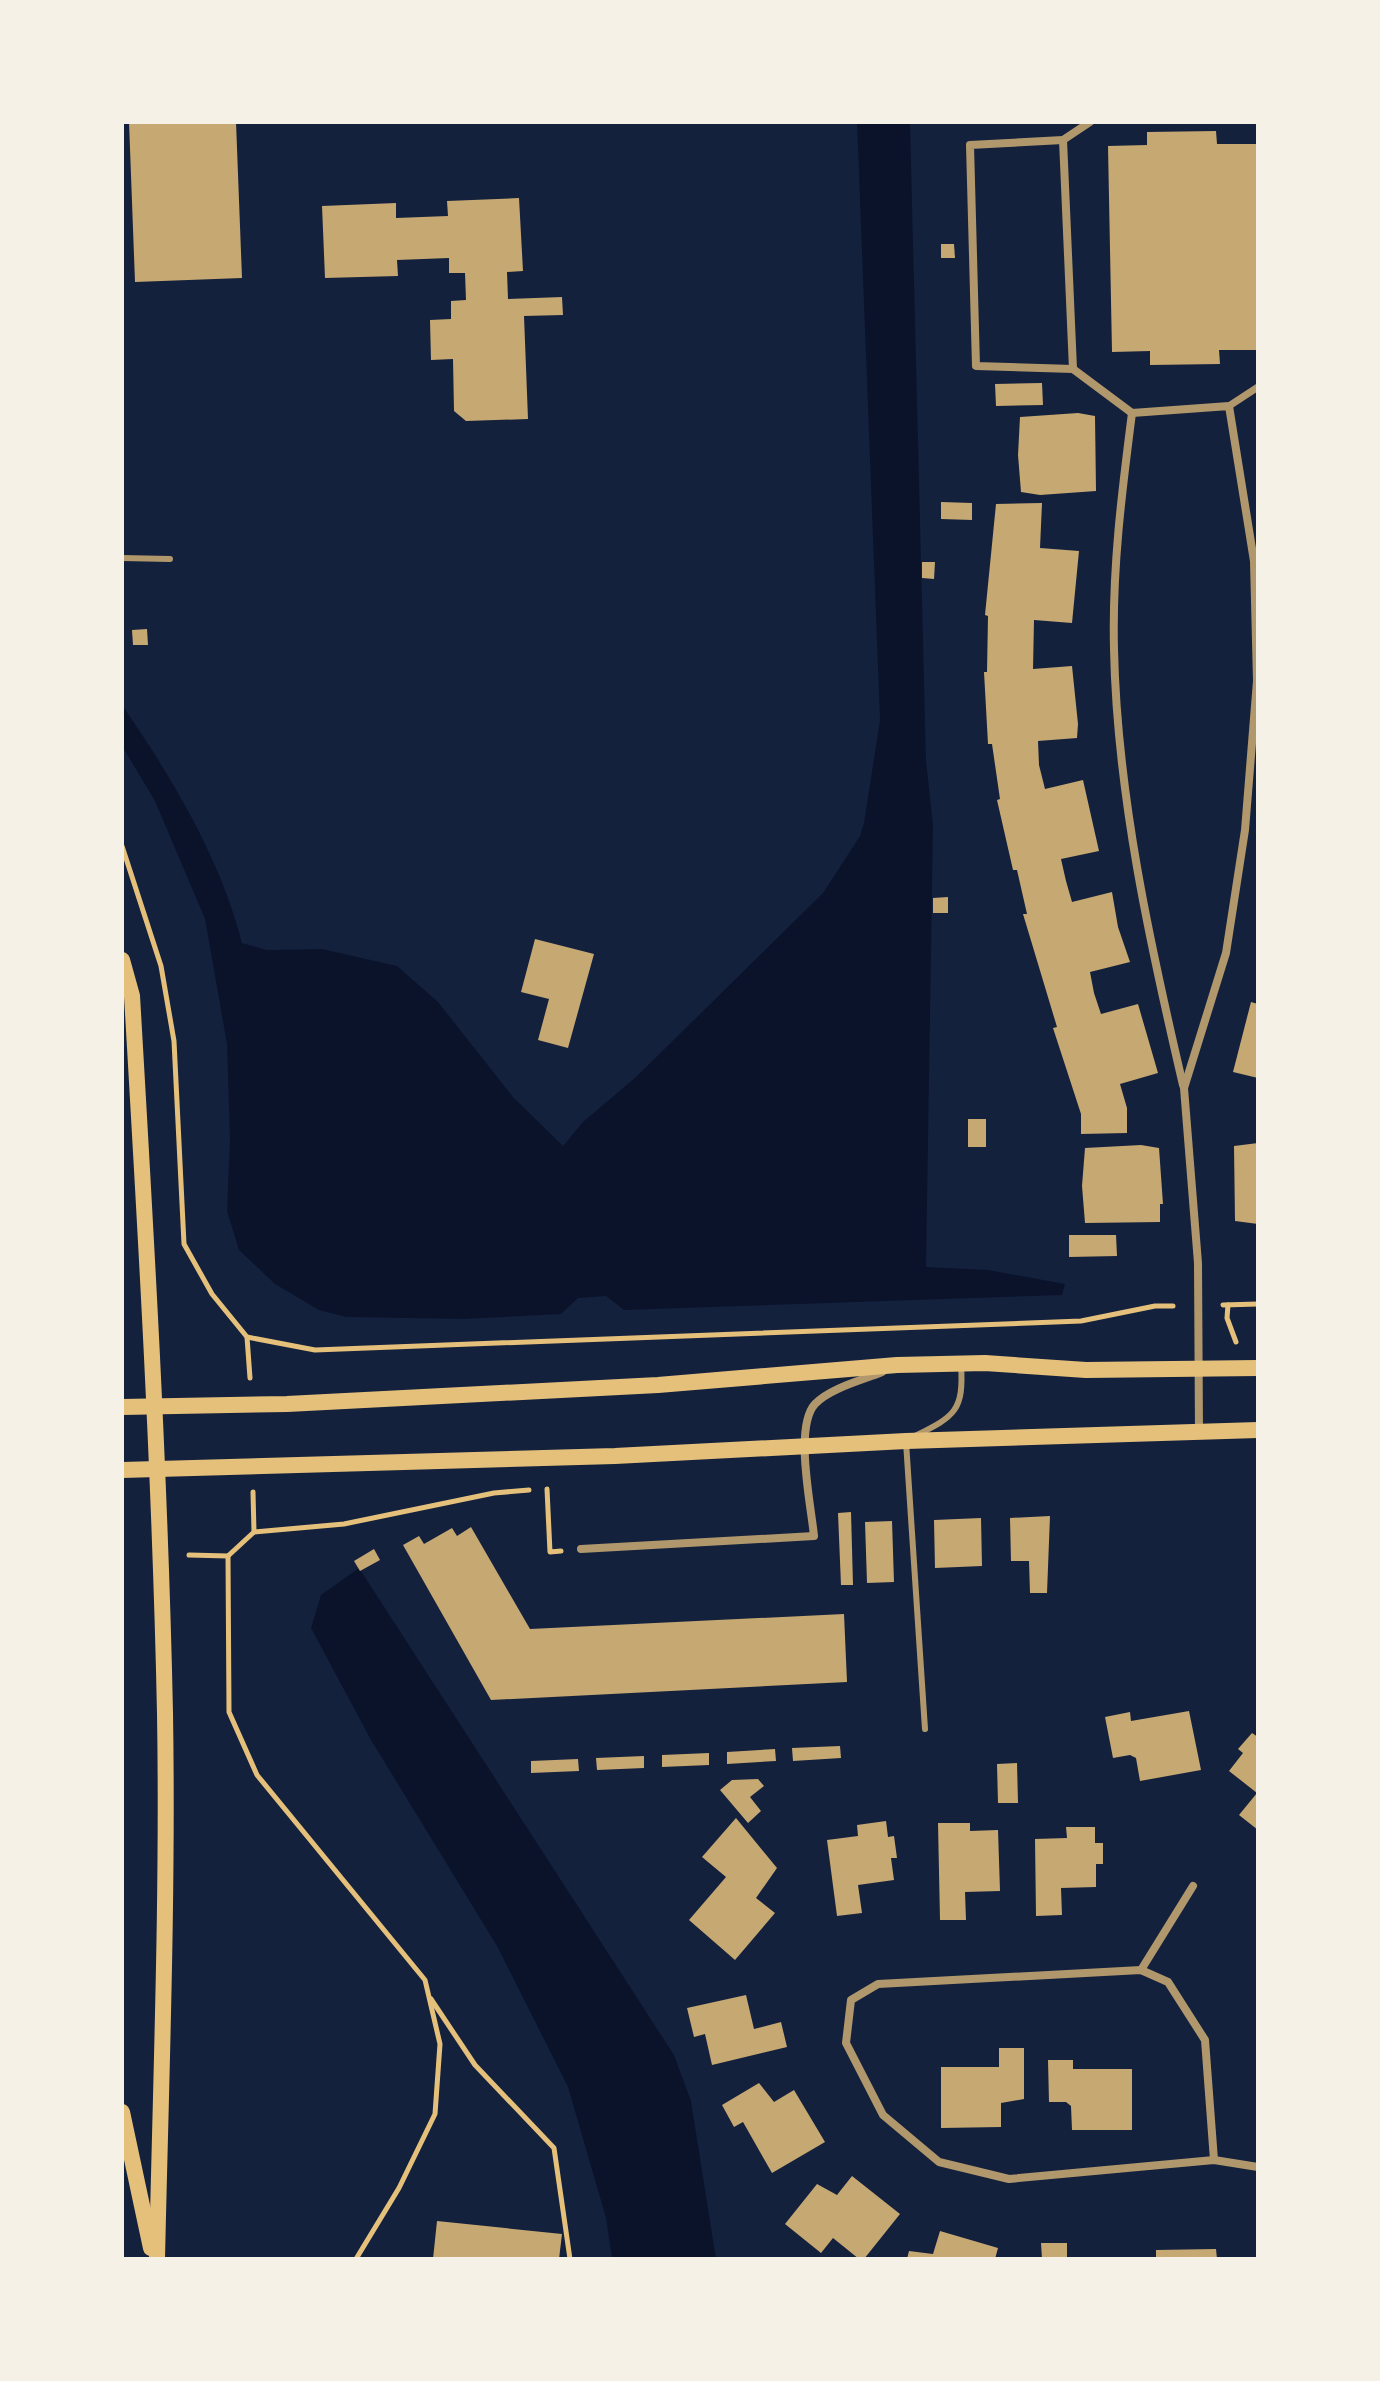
<svg xmlns="http://www.w3.org/2000/svg" width="1380" height="2381" viewBox="0 0 1380 2381" font-family="'PT Sans Narrow',sans-serif">
<style>
.water{fill:#0b132b}
.building{fill:#c6a872}
.lines{fill:none;stroke-linecap:round;stroke-linejoin:round}
.path{stroke:#e5c07b;stroke-width:5}
.service{stroke:#b1986c;stroke-width:6}
.pedestrian{stroke:#b1986c;stroke-width:7}
.minor{stroke:#b1986c;stroke-width:8}
.secondary{stroke:#e5c07b;stroke-width:16}
</style>
<rect width="100%" height="100%" fill="#14213d"/>
<g class="water">
<path d="M857 122H910L926 761 933 825 926 1267 988 1270 1065 1284 1062 1295 624 1310 606 1296 578 1298 561 1314 464 1319 346 1317 319 1310 275 1284 239 1250 227 1211 230 1139 227 1044 205 919 155 801 122 746V705C171 776 221 859 242 943L267 950 322 949 397 966 438 1002 513 1097 563 1146 583 1122 636 1077 823 893 860 836 864 823 880 720Z"/>
<polygon points="359,1568 674,2055 691,2101 716,2259 612,2259 606,2218 568,2087 497,1946 371,1740 311,1628 321,1595"/>
</g>
<g class="building">
<polygon points="129,122 236,122 242,278 135,282"/>
<polygon points="1216,131 1217,144 1256,144 1258,350 1219,350 1220,364 1150,365 1150,351 1112,352 1108,146 1147,145 1147,132"/>
<polygon points="519,198 523,271 507,272 508,299 562,297 563,315 524,316 528,419 466,421 454,411 453,359 431,360 430,320 451,319 451,301 466,300 465,273 449,273 449,258 397,260 398,276 325,278 322,206 396,203 396,218 448,216 447,201"/>
<polygon points="941,244 954,244 955,258 941,258"/>
<polygon points="1042,383 1043,405 996,406 995,384"/>
<polygon points="1078,413 1095,416 1096,491 1040,495 1021,492 1018,455 1020,417"/>
<polygon points="941,502 972,503 972,520 941,519"/>
<polygon points="1042,503 1040,548 1079,551 1072,623 1034,620 1033,669 1072,666 1078,724 1077,738 1038,741 1039,765 1045,789 1083,780 1099,851 1061,859 1066,881 1072,902 1112,892 1118,927 1130,962 1090,972 1094,993 1101,1014 1138,1004 1158,1073 1120,1084 1127,1108 1127,1133 1081,1134 1081,1114 1053,1028 1057,1027 1023,914 1027,914 1017,870 1013,870 997,800 1000,799 992,744 988,744 984,672 987,672 988,616 985,615 996,504"/>
<polygon points="922,562 935,562 934,579 922,578"/>
<polygon points="147,629 148,645 133,645 132,630"/>
<polygon points="948,897 948,913 933,913 933,898"/>
<polygon points="535,939 594,954 568,1048 538,1040 549,999 521,992"/>
<polygon points="1251,1002 1258,1004 1258,1078 1233,1072"/>
<rect x="968" y="1119" width="18" height="28"/>
<polygon points="1258,1143 1258,1224 1235,1221 1234,1146"/>
<polygon points="1141,1145 1159,1148 1163,1204 1160,1204 1160,1222 1085,1223 1082,1186 1085,1148"/>
<polygon points="1069,1235 1116,1235 1117,1256 1069,1257"/>
<polygon points="851,1512 853,1585 841,1585 838,1513"/>
<polygon points="1050,1516 1047,1593 1030,1593 1029,1561 1011,1561 1010,1518"/>
<polygon points="981,1518 982,1566 935,1568 934,1520"/>
<polygon points="892,1521 894,1582 867,1583 865,1522"/>
<polygon points="471,1527 530,1629 844,1614 847,1682 491,1700 403,1545 419,1536 424,1544 452,1528 457,1536"/>
<polygon points="374,1549 380,1560 360,1571 354,1561"/>
<polygon points="1189,1711 1201,1770 1140,1781 1136,1758 1130,1755 1113,1758 1105,1717 1130,1712 1131,1721"/>
<polygon points="1252,1733 1258,1737 1258,1830 1239,1815 1257,1793 1229,1771 1243,1753 1238,1749"/>
<polygon points="840,1746 841,1758 793,1761 792,1748"/>
<polygon points="775,1749 776,1761 727,1764 727,1752"/>
<polygon points="709,1753 709,1765 662,1767 662,1755"/>
<polygon points="644,1756 644,1768 597,1770 596,1758"/>
<polygon points="578,1759 579,1771 531,1773 531,1761"/>
<polygon points="1017,1763 1018,1803 998,1803 997,1764"/>
<polygon points="758,1779 764,1786 750,1797 761,1811 748,1823 720,1790 732,1780"/>
<polygon points="736,1818 777,1868 756,1898 775,1913 735,1960 689,1920 726,1877 702,1857"/>
<polygon points="886,1821 888,1837 894,1836 897,1858 891,1858 894,1880 858,1885 862,1913 837,1916 827,1840 858,1836 857,1825"/>
<polygon points="938,1823 970,1823 970,1831 998,1830 1000,1891 965,1892 966,1920 940,1920"/>
<polygon points="1066,1827 1095,1827 1095,1843 1103,1843 1103,1864 1096,1864 1096,1887 1061,1888 1062,1915 1036,1916 1035,1839 1067,1838"/>
<polygon points="746,1995 754,2029 781,2022 787,2047 712,2065 705,2034 694,2037 687,2008"/>
<polygon points="999,2048 1024,2048 1024,2099 1001,2103 1001,2127 941,2128 941,2067 999,2067"/>
<polygon points="1048,2060 1073,2060 1073,2069 1132,2069 1132,2130 1072,2130 1071,2106 1066,2102 1049,2102"/>
<polygon points="759,2083 774,2102 794,2090 825,2142 772,2173 743,2122 734,2127 722,2105"/>
<polygon points="852,2176 900,2214 864,2259 859,2259 833,2238 821,2253 785,2224 817,2184 837,2195"/>
<polygon points="437,2221 562,2234 559,2259 433,2259"/>
<polygon points="940,2231 998,2248 995,2259 907,2259 909,2251 933,2254"/>
<polygon points="1041,2243 1067,2243 1067,2259 1042,2259"/>
<polygon points="1216,2249 1217,2259 1156,2259 1156,2250"/>
</g>
<g class="lines">
<g class="path">
<polyline points="122,846 161,966 174,1041 184,1244 212,1294 247,1337 250,1378"/>
<polyline points="1223,1305 1258,1304"/>
<polyline points="1228,1305 1227,1318 1236,1342"/>
<polyline points="247,1337 315,1350 1081,1321 1155,1306 1173,1306"/>
<polyline points="547,1489 550,1552 561,1551"/>
<polyline points="254,1532 344,1524 494,1493 529,1490"/>
<polyline points="189,1555 228,1556"/>
<polyline points="228,1556 229,1712 257,1775 425,1980 440,2044 435,2114 399,2188 356,2259"/>
<polyline points="228,1556 254,1532 253,1492"/>
<polyline points="431,1999 475,2065 554,2148 570,2259"/>
</g>
<g class="service">
<polyline points="122,558 170,559"/>
<path d="M915 1436C955 1416 964 1411 961 1364"/>
<polyline points="906,1442 925,1729"/>
</g>
<polyline class="pedestrian" points="1229,406 1258,387"/>
<g class="minor">
<polyline points="1090,122 1063,140 1073,369 1132,413 1229,406 1254,561 1257,681 1245,830 1226,953 1184,1088 1198,1263 1199,1432"/>
<polyline points="1063,140 970,145 976,366 1073,369"/>
<path d="M1132 413C1122 491 1112 569 1114 649 1117 794 1150 944 1183 1085"/>
<path d="M581 1549 814 1536C811 1505 794 1427 815 1404 830 1388 863 1380 882 1372"/>
<polyline points="1141,1970 1193,1886"/>
<polyline points="1214,2160 1205,2040 1168,1982 1141,1970 878,1984 851,2000 846,2043 883,2115 939,2162 1009,2179 1214,2160 1258,2167"/>
</g>
<g class="secondary">
<path d="M122 960 132 996C146 1235 160 1474 165 1713 168 1895 161 2077 157 2259"/>
<polyline points="122,1407 287,1404 658,1385 897,1365 985,1363 1086,1370 1258,1368"/>
<polyline points="122,1470 615,1456 906,1441 1258,1430"/>
<polyline points="122,2112 151,2248"/>
</g>
</g>
<rect width="1380" height="2381" fill="none" stroke="#f6f1e7" stroke-width="248"/>
</svg>
